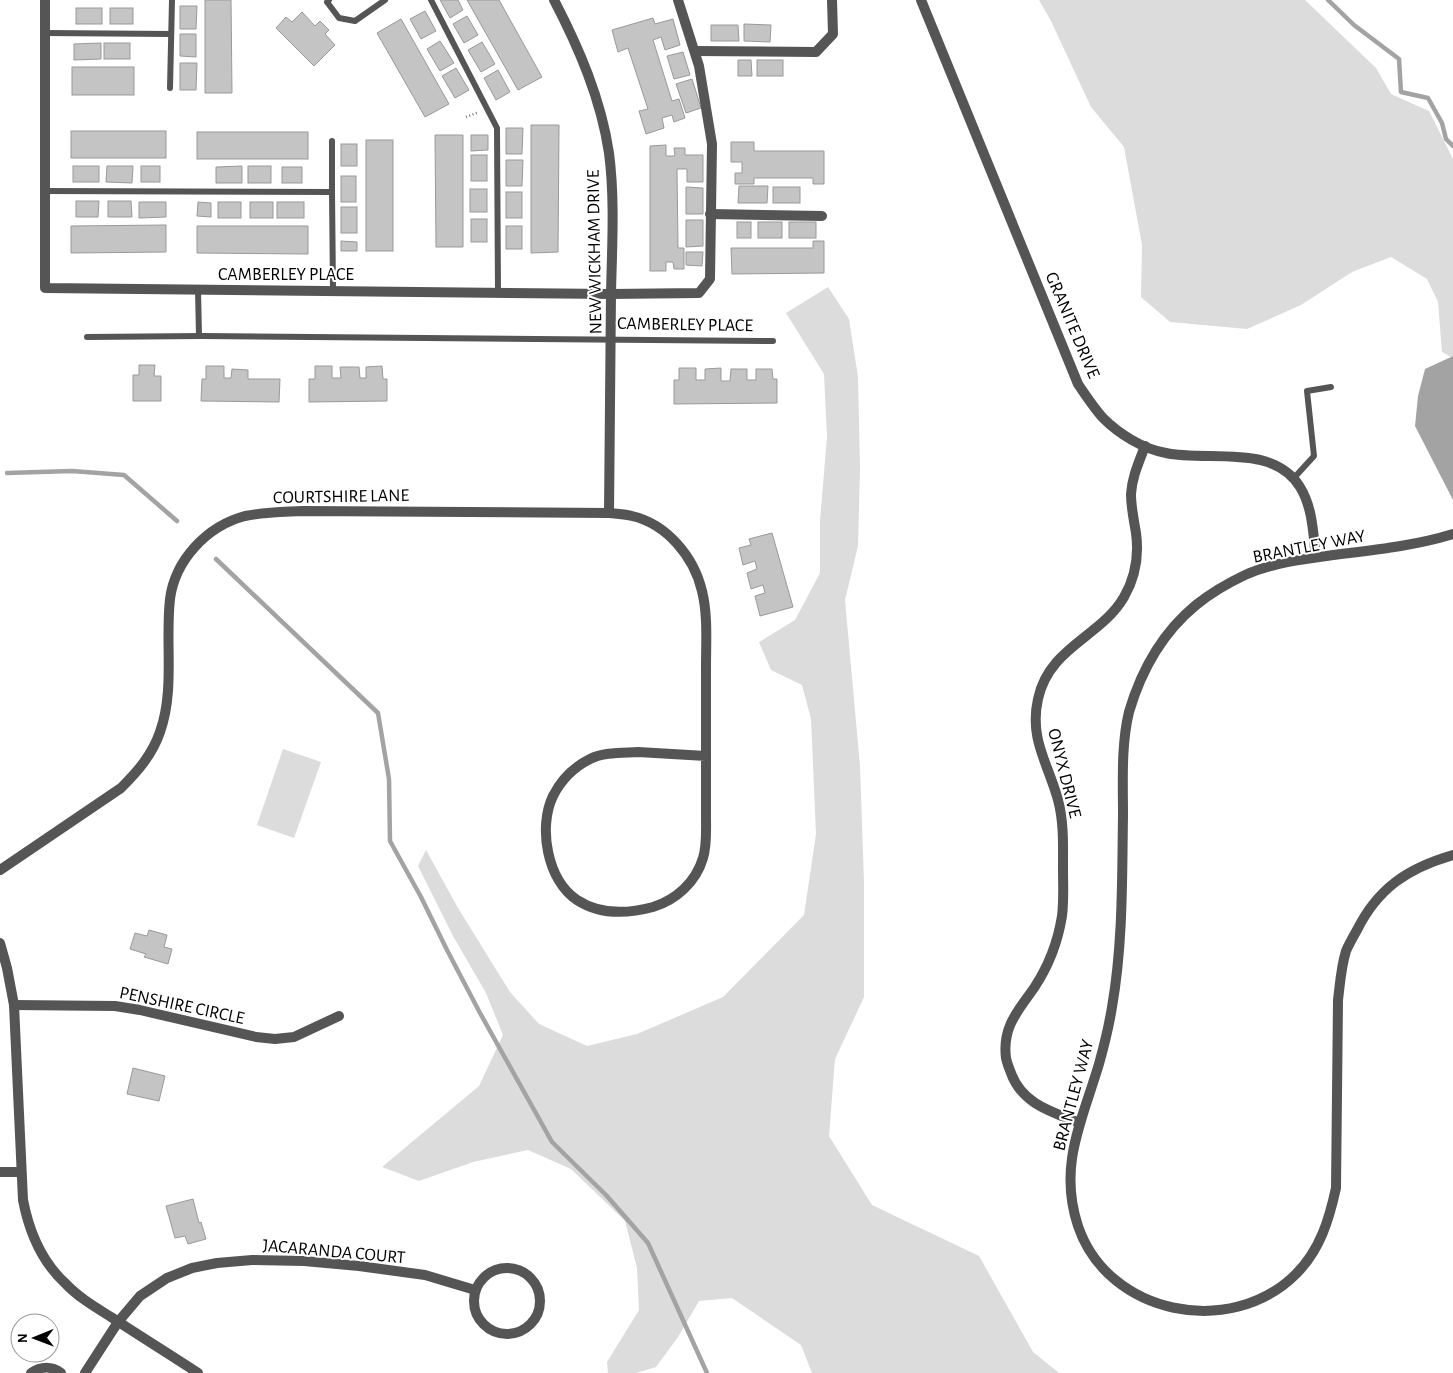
<svg xmlns="http://www.w3.org/2000/svg" width="1453" height="1373" viewBox="0 0 1453 1373" font-family="'Alegreya Sans',sans-serif">
<style>
.green{fill:#dcdcdc}
.water{fill:#a3a3a3}
.lines{fill:none;stroke-linecap:round;stroke-linejoin:round}
.stream{stroke:#a3a3a3;stroke-width:4.5}
.building{fill:#c4c4c4;stroke:#999}
.path{stroke:#777;stroke-width:2.5;stroke-dasharray:1 2.5;stroke-linecap:butt}
.lane{stroke:#555;stroke-width:6}
.street{stroke:#555;stroke-width:10}
.labels{text-anchor:middle;stroke-width:4;stroke-linejoin:round;paint-order:stroke}
.street-label{font-size:18px;fill:#000;stroke:#fff}
</style>
<rect width="100%" height="100%" fill="#fff"/>
<g class="green">
<polygon points="1039,0 1305,0 1376,68 1391,94 1429,111 1453,159 1453,356 1451,357 1442,352 1438,302 1427,279 1391,257 1352,272 1301,305 1247,329 1170,322 1141,297 1142,245 1124,147 1091,107 1051,21"/>
<polygon points="828,287 849,319 858,377 860,468 858,546 845,600 860,766 864,882 864,997 835,1059 829,1136 872,1205 979,1256 1033,1352 1059,1373 812,1373 801,1345 732,1298 699,1301 678,1337 656,1367 636,1373 608,1373 607,1362 639,1310 637,1268 625,1221 571,1169 528,1150 473,1162 419,1181 382,1167 479,1086 503,1035 486,993 453,936 418,866 426,850 458,908 510,992 539,1024 587,1046 637,1034 723,997 804,915 816,834 811,719 802,685 771,670 759,642 795,620 820,573 820,521 827,437 824,374 786,313"/>
<polygon points="283,749 321,762 294,838 257,825"/>
</g>
<polygon class="water" points="1453,356 1453,500 1415,426 1418,396 1425,369"/>
<g class="lines">
<g class="stream">
<polyline points="1328,0 1354,25 1399,59 1401,92 1428,98 1442,123 1446,139 1453,146"/>
<polyline points="7,473 72,471 124,475 177,521"/>
<polyline points="216,559 378,713 389,779 390,841 421,897 447,950 480,1013 552,1142 606,1195 648,1243 707,1373"/>
</g>
</g>
<g class="building">
<polygon points="205,0 231,0 232,93 205,93"/>
<polygon points="440,0 458,0 463,10 450,18"/>
<polygon points="467,0 499,0 542,77 518,90"/>
<polygon points="180,6 197,6 196,29 180,29"/>
<rect x="76" y="8" width="26" height="16"/>
<rect x="110" y="8" width="23" height="16"/>
<polygon points="425,11 436,31 421,39 410,19"/>
<polygon points="302,12 315,26 320,21 329,30 325,34 335,45 314,66 276,28 286,17 292,22"/>
<polygon points="467,16 478,35 464,43 453,24"/>
<polygon points="653,18 655,24 673,19 680,45 665,50 661,37 653,40 672,101 679,99 685,118 674,122 672,115 662,118 664,128 646,134 639,111 648,109 628,48 618,52 612,30"/>
<polygon points="401,19 449,104 425,117 377,33"/>
<polygon points="744,24 771,25 770,42 744,41"/>
<polygon points="711,25 738,25 739,41 711,41"/>
<polygon points="180,34 196,34 196,57 180,56"/>
<polygon points="440,41 454,63 440,71 427,49"/>
<polygon points="482,42 495,64 481,72 468,50"/>
<polygon points="101,43 101,59 74,60 74,44"/>
<rect x="104" y="43" width="26" height="16"/>
<polygon points="683,52 690,75 674,79 667,56"/>
<polygon points="738,60 751,60 752,76 738,76"/>
<rect x="757" y="60" width="26" height="16"/>
<polygon points="180,63 197,63 196,90 180,90"/>
<rect x="72" y="67" width="62" height="28"/>
<polygon points="456,68 469,90 455,98 442,76"/>
<polygon points="498,70 510,92 496,100 484,78"/>
<polygon points="692,79 701,108 686,113 676,84"/>
<polygon points="531,125 559,125 558,252 531,253"/>
<polygon points="506,128 523,128 522,154 506,154"/>
<rect x="71" y="131" width="95" height="27"/>
<rect x="197" y="132" width="111" height="27"/>
<polygon points="435,135 463,135 463,247 436,247"/>
<polygon points="471,135 488,135 488,150 471,151"/>
<rect x="366" y="140" width="27" height="111"/>
<polygon points="731,142 754,142 754,151 824,151 824,184 813,184 813,178 754,178 754,184 735,184 735,173 742,173 742,162 731,162"/>
<rect x="341" y="144" width="16" height="22"/>
<polygon points="666,145 666,156 675,156 674,148 685,148 685,155 703,155 703,182 687,182 687,169 677,169 678,248 684,248 684,269 674,269 673,262 666,262 666,271 650,271 650,146"/>
<rect x="471" y="155" width="16" height="26"/>
<polygon points="506,160 523,160 522,186 506,186"/>
<rect x="73" y="166" width="26" height="16"/>
<polygon points="107,166 133,166 132,183 106,182"/>
<rect x="141" y="166" width="19" height="16"/>
<polygon points="242,166 242,183 216,183 216,167"/>
<rect x="248" y="166" width="23" height="17"/>
<rect x="282" y="167" width="20" height="16"/>
<rect x="341" y="176" width="15" height="26"/>
<polygon points="739,186 768,186 767,203 738,203"/>
<polygon points="686,187 703,188 703,214 686,214"/>
<rect x="773" y="187" width="27" height="16"/>
<rect x="470" y="189" width="17" height="23"/>
<rect x="506" y="192" width="16" height="26"/>
<polygon points="76,201 99,201 98,217 76,217"/>
<polygon points="108,201 131,201 132,217 108,217"/>
<polygon points="139,202 166,202 166,217 139,218"/>
<polygon points="198,202 211,203 211,217 197,216"/>
<rect x="218" y="202" width="23" height="16"/>
<rect x="250" y="202" width="23" height="16"/>
<rect x="277" y="202" width="27" height="16"/>
<rect x="341" y="207" width="16" height="26"/>
<rect x="471" y="219" width="16" height="23"/>
<polygon points="686,220 703,220 703,246 686,247"/>
<rect x="737" y="222" width="14" height="16"/>
<rect x="758" y="222" width="24" height="16"/>
<rect x="789" y="222" width="27" height="16"/>
<polygon points="166,225 166,252 71,253 71,226"/>
<polygon points="197,226 308,226 308,254 197,253"/>
<rect x="506" y="226" width="16" height="23"/>
<polygon points="341,241 357,242 357,251 341,251"/>
<polygon points="813,241 824,241 824,273 732,274 731,248 813,248"/>
<polygon points="686,252 703,252 702,266 686,265"/>
<polygon points="139,365 155,365 154,376 161,376 161,401 133,401 133,375 139,375"/>
<polygon points="206,366 224,366 224,378 231,378 232,369 248,370 248,379 280,379 279,402 201,401 202,379 206,379"/>
<polygon points="315,366 332,366 332,378 341,378 340,367 359,367 360,378 366,378 366,367 382,366 383,379 387,379 387,401 309,402 309,379 315,379"/>
<polygon points="679,368 696,368 696,380 705,380 705,369 721,368 721,381 730,381 731,369 747,369 747,380 756,380 756,369 772,369 773,379 777,379 777,403 674,404 674,380 679,380"/>
<polygon points="772,533 793,607 760,616 755,596 765,593 763,585 751,589 747,573 757,569 755,561 743,565 739,548 751,545 749,539"/>
<polygon points="149,930 167,935 164,947 172,949 168,964 144,957 146,954 130,949 135,933 147,936"/>
<polygon points="133,1068 165,1076 159,1101 127,1094"/>
<polygon points="193,1199 199,1223 201,1222 206,1239 188,1244 185,1236 175,1238 166,1206"/>
</g>
<g class="lines">
<polyline class="path" points="466,117 479,112"/>
<g class="lane">
<polyline points="329,0 327,2 339,18 355,21 385,0"/>
<polyline points="431,0 497,128 498,292"/>
<polyline points="45,33 171,34"/>
<polyline points="170,88 172,0"/>
<polyline points="332,141 332,192"/>
<polyline points="44,191 332,192 333,290"/>
<polyline points="198,290 199,336"/>
<polyline points="87,337 202,336 773,341"/>
<polyline points="1293,479 1314,456 1307,391 1331,387"/>
</g>
<g class="street">
<polyline points="45,0 45,288 611,294 699,293 710,279 712,144 699,66 678,0"/>
<path d="M554 0C579 48 601 99 609 153 615 199 612 247 611 293 611 367 610 440 609 513"/>
<path d="M921 0 1078 384C1086 396 1094 408 1103 418 1119 434 1143 449 1166 453 1208 462 1273 443 1300 487 1313 508 1313 534 1316 557"/>
<polyline points="695,51 816,52 833,34 832,0"/>
<polyline points="710,214 822,216"/>
<path d="M1453 534C1414 546 1373 550 1333 555 1303 559 1272 563 1245 575 1228 583 1211 593 1196 605 1162 633 1141 671 1129 712 1121 745 1123 782 1123 815 1122 879 1123 944 1112 1007 1109 1026 1104 1046 1099 1064 1082 1121 1058 1166 1078 1226 1108 1315 1231 1339 1296 1274 1320 1250 1329 1220 1336 1188L1338 1000C1340 984 1341 967 1346 951 1349 944 1353 937 1357 930 1378 888 1408 868 1453 855"/>
<path d="M638 752 706 756C706 776 706 797 706 817 706 830 707 846 703 858 696 882 676 900 653 907 627 914 600 915 577 900 547 880 538 827 553 796 561 780 574 767 590 759 604 752 623 753 638 752Z"/>
<path d="M0 870 121 788C138 771 152 755 160 732 175 690 165 642 170 599 175 560 207 526 245 516 264 512 283 512 302 511L609 513C617 514 625 514 632 516 667 524 694 557 702 591 708 615 706 642 706 668 706 697 706 726 706 756"/>
<path d="M0 943 7 968 14 1005 23 1200C29 1231 41 1261 65 1283 78 1297 95 1307 111 1317 140 1336 169 1354 198 1373"/>
<polyline points="14,1005 115,1006 140,1010 256,1037 275,1039 294,1037 339,1016"/>
<path d="M1080 1123C1052 1112 1022 1104 1011 1073 1009 1068 1007 1063 1006 1058 1002 1027 1018 1011 1034 988 1048 967 1058 941 1062 916 1064 900 1063 885 1063 869 1063 846 1064 822 1058 800 1048 763 1029 739 1038 699 1049 647 1101 637 1124 597 1135 578 1139 555 1136 533 1134 520 1131 508 1131 494 1132 477 1139 462 1145 446"/>
<polyline points="0,1172 20,1172"/>
<circle cx="507" cy="1301" r="33"/>
<path d="M31 1373C41 1366 52 1366 61 1373"/>
<polyline points="85,1373 118,1322 140,1296 167,1278 192,1268 217,1263 252,1260 304,1261 359,1266 425,1275 475,1290"/>
</g>
</g>
<g class="labels">
<g class="street-label">
<text transform="translate(594 252) rotate(-91)" y="6">NEW WICKHAM DRIVE</text>
<text x="286" y="280">CAMBERLEY PLACE</text>
<text transform="translate(685 324) rotate(1)" y="6">CAMBERLEY PLACE</text>
<text transform="translate(1073 325) rotate(67)" y="6">GRANITE DRIVE</text>
<text transform="translate(341 496) rotate(-1)" y="6">COURTSHIRE LANE</text>
<text transform="translate(1309 546) rotate(-11)" y="6">BRANTLEY WAY</text>
<text transform="translate(1065 773) rotate(76)" y="6">ONYX DRIVE</text>
<text transform="translate(182 1005) rotate(12)" y="6">PENSHIRE CIRCLE</text>
<text transform="translate(1073 1095) rotate(-75)" y="6">BRANTLEY WAY</text>
<text transform="translate(334 1251) rotate(5)" y="6">JACARANDA COURT</text>
</g>
</g>
<g transform="translate(35 1338) rotate(269)"><circle r="24" fill="#ffffff" stroke="#999999"/>
<path d="M0-4L9 19L0 12L-9 19Z" fill="#000000"/>
<text y="-8" font-size="14" font-weight="bold" text-anchor="middle" fill="#000000">N</text>
</g>
</svg>
